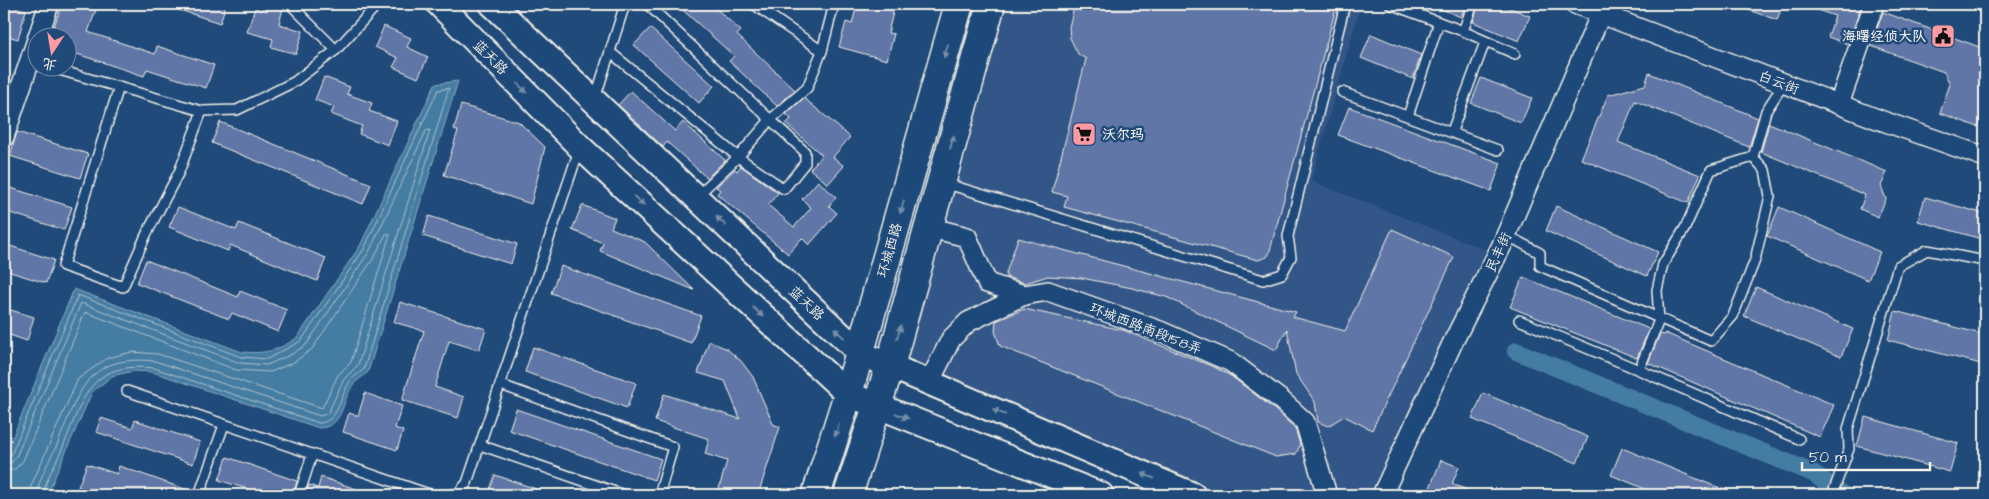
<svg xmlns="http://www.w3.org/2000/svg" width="1989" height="499" viewBox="0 0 1989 499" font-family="'Architects Daughter','LXGW WenKai TC',sans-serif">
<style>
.built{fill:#325787}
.water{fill:#457ca2;stroke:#8babbe}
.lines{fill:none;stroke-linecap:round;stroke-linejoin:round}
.shore{stroke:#aec2cc;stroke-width:1}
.canal{stroke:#457ca2;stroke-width:18}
.building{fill:#6076a6;stroke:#f4f1e8}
.service-casing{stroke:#f4f1e8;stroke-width:12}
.minor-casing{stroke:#f4f1e8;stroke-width:22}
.tertiary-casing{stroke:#f4f1e8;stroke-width:28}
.primary-casing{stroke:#f4f1e8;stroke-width:31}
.service{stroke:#1f4a7a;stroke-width:9}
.minor{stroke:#1f4a7a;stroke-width:19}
.tertiary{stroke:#1f4a7a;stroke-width:24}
.primary{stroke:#1f4a7a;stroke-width:28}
.oneway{fill:#748da6}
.labels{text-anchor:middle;stroke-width:5;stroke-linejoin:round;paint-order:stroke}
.poi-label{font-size:14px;font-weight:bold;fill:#f4f1e8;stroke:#1f4a7a;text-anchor:end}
.street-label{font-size:14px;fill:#f4f1e8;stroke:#1f4a7a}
</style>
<rect width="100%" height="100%" fill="#1f4a7a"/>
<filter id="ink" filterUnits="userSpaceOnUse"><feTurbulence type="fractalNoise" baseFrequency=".02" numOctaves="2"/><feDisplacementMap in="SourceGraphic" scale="10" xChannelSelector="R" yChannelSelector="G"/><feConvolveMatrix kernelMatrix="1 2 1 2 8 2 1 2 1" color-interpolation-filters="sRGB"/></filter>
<g filter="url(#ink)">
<polygon class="built" points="1002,4 1361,4 1311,181 1486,250 1369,495 1223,495 902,359"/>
<path class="water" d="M458 81 368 372C364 376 357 380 353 385 341 402 344 427 319 428L153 372 133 371 112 376 92 392 47 495H4V458L74 289 242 352C267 354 276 351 297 338L360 246 435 84Z"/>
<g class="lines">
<g class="shore">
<path d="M4 458 11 455 78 295 241 357 267 359 301 341 364 249 438 90 449 88 364 369C359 374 352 377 349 383 340 396 339 422 319 423L154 368C88 361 84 398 62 449 56 463 45 480 43 495"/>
<path d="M4 465 11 463 16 457 81 303 240 363 267 365 290 355 306 345 369 252 426 131 430 130 358 365 344 379 328 413 320 416 155 361C86 354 79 392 57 445 50 460 38 479 37 495"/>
<polyline points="4,472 15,469 23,461 85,312 236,370 271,372 294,362 312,349 375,256 386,234 390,234 351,362 338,375 322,408 158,354 132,352 107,358 78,379 31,486 29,495"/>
</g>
<polyline class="canal" points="1516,351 1813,473 1843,495"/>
</g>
<g class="building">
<polygon points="62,4 98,4 88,32 155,54 157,46 214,65 206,88 147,69 144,76 68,51 68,38 50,38"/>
<polygon points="170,4 226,4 220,23 170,7"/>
<polygon points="263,4 284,4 279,24 303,31 296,54 271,47 273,39 247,32 255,8 262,10"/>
<polygon points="676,4 711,4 741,31 737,35 795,90 777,106 729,61 734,56"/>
<polygon points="857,4 895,4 888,33 894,34 887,60 839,47 846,22 852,24"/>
<polygon points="1075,4 1337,4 1269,254 1267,257 1258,260 1064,207 1067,196 1052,192 1086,59 1078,54 1070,38 1069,27"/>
<polygon points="1429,4 1466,4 1461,17"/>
<polygon points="1479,4 1500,4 1530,16 1519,41 1473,22"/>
<polygon points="1737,4 1783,4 1777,20 1737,6"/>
<polygon points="1805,4 1862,4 1848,44 1828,37 1835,16 1805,6"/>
<polygon points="4,5 26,10 18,39 4,35"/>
<polygon points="1883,12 1985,49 1985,107 1978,127 1940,113 1950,84 1944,72 1871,46"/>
<polygon points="384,26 411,38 407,47 428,57 418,78 393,67 398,58 375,47"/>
<polygon points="650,28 714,86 699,103 634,45"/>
<polygon points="1371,34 1421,55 1413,79 1361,58"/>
<polygon points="1649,73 1758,118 1749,147 1635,101 1618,142 1700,175 1688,203 1581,159 1608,95 1645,85"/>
<polygon points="324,77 350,87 347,94 372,103 369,111 397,121 388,145 359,134 362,126 331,114 334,107 315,100"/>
<polygon points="1481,78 1532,98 1521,123 1471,103"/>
<polygon points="631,91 675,131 683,122 725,160 707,178 667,142 663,147 618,105"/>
<polygon points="804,98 850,137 833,157 844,166 828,184 810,169 822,155 786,124 791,119 786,114"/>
<polygon points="461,105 519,122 545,147 531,204 444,175 458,131 454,129"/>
<polygon points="1349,107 1501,163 1491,191 1338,135"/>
<polygon points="220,122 371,184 363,204 212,143"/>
<polygon points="1769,123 1887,172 1881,186 1886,199 1878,217 1860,209 1865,195 1761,152"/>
<polygon points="17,132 88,154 80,178 10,156"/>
<polygon points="741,166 778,193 768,205 794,227 811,208 802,199 818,181 836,197 829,206 837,213 809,245 802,238 788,254 717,194 720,190 716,187 735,169 737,171"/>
<polygon points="4,186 72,207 64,230 4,211"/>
<polygon points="1925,197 1985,214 1985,240 1918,221"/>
<polygon points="582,205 615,218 611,228 645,242 694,290 600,251 603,243 572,230"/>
<polygon points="1556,206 1658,252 1647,276 1546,231"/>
<polygon points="178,207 236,230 239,223 326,258 317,281 230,245 228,251 169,227"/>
<polygon points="1779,207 1880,252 1868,280 1767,236"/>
<polygon points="429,216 517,244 511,264 423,236"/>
<polygon points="1392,229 1454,257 1372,430 1344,416 1328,426 1318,422 1315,402 1296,374 1287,329 1276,350 1166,297 1132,288 1082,278 1048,276 1025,283 1006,277 1006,273 1018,238 1296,312 1293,317 1345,331"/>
<polygon points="4,244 54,260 46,283 4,270"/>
<polygon points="146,260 238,297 240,291 287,310 278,332 232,313 229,319 137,283"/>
<polygon points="561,266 701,316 691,343 551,293"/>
<polygon points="1523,277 1649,329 1637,358 1510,307"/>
<polygon points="1756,287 1853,329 1841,357 1744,316"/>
<polygon points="400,302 486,329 479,350 449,341 435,387 464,397 458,418 402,400 424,331 394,322"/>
<polygon points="4,308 34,317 27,341 4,333"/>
<polygon points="1024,309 1123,330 1216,368 1231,376 1274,409 1295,428 1300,445 1296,454 1276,457 1000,346 995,331 996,321"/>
<polygon points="1895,311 1985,335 1985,365 1888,340"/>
<polygon points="1665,333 1834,405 1820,437 1648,363 1660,334 1664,335"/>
<polygon points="709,341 727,349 741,361 753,377 773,424 780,427 758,495 717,495 727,461 705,454 709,439 655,421 664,394 740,419 725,381 698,373"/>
<polygon points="533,347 636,383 627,408 525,372"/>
<polygon points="365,393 402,406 395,428 403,431 397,450 343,432 349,413 358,416"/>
<polygon points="1483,393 1588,437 1577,463 1472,419"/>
<polygon points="516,409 661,459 654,480 509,430"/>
<polygon points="1865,417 1958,443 1950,472 1857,446"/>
<polygon points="101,418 132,428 135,420 200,442 193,464 96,432"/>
<polygon points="1622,448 1736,495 1660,495 1611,475"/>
<polygon points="227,457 297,481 293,495 266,495 219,480"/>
<polygon points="1441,460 1459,467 1452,484 1480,495 1427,495"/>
<polygon points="87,464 117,474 119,466 193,492 193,495 125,495 113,491 111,495 101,495 78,487"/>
<polygon points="495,475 548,493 547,495 488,495"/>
<polygon points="321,477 368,493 368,495 305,495 309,485 318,488"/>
</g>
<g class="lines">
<g class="service-casing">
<g id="service">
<polyline points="290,4 336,50"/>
<polyline points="1390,4 1463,31 1473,4"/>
<polyline points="1463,31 1515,54"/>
<polyline points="822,51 834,4"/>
<polyline points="610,52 738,157 784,189 805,163 805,152 647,4"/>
<polyline points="52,68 202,111 237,110 294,82 336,50 378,4"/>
<polyline points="119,87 63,266 123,287 146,235 179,172 202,111"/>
<polyline points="1342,92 1498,150"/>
<polyline points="595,99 625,4"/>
<polyline points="1408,116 1439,22"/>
<polyline points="1452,131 1485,42"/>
<polyline points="1753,157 1711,170 1685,228 1663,264 1657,290 1659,320 1639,370 1799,439"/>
<polyline points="944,183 1263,280 1282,274 1291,257 1288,236 1345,4"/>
<polyline points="696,197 738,157 770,120 807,88 822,51 753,4"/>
<polyline points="1506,235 1540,253 1540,266 1711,341 1733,316 1755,260 1770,196 1765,170 1753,157 1766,111 1784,83"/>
<polyline points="1519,320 1639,370"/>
<polyline points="501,385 673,447 659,495"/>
<polyline points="127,391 432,495"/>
<polyline points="480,445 624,495"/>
<polyline points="199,495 224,425"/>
<polyline points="299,495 312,455"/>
<polyline points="442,495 457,494 467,483 579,150"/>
<polyline points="1832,495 1849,449 1848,429 1898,266 1927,250 1985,261"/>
</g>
</g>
<g class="minor-casing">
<g id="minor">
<polyline points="1575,4 1880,120 1985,157"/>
<polyline points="1839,104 1874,4"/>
<polyline points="4,137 49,4"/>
<polyline points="928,227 967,237 987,283 1024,295"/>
<polyline points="929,383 951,339 968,322 1024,295 1048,291 1160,331 1231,362 1281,400 1305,422 1327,495"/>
<polyline points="1382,495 1452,344 1501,247 1605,4"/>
</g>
</g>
<g class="tertiary-casing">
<g id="tertiary">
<polyline points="439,4 580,147 848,394 1101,495"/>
<polyline points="492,4 860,353 1193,495"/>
</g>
</g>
<g class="primary-casing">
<g id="primary">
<polyline points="816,495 848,394 959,4"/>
<polyline points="848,495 890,366 991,4"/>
</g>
</g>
<use href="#service" class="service"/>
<use href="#minor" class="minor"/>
<use href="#tertiary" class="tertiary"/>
<use href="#primary" class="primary"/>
</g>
<defs><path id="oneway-solid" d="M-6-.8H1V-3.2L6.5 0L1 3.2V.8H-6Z" transform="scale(1.25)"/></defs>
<g class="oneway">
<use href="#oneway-solid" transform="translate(946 51) rotate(106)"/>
<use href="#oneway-solid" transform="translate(522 88) rotate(45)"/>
<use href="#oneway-solid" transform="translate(952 142) rotate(-74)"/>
<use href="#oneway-solid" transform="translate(639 201) rotate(43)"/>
<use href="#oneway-solid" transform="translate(902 207) rotate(106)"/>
<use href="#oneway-solid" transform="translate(721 221) rotate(-137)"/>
<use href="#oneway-solid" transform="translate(758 312) rotate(43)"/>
<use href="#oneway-solid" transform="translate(899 332) rotate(-74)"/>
<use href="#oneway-solid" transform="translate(839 333) rotate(-137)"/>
<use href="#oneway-solid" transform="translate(999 412) rotate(-157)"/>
<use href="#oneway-solid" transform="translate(902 416) rotate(22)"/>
<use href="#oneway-solid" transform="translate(837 430) rotate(108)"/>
<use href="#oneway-solid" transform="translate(1148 476) rotate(-157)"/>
</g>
</g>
<defs>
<g id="civic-square" transform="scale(1.25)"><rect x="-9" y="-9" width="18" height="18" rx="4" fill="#ff9aa2" stroke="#1f4a7a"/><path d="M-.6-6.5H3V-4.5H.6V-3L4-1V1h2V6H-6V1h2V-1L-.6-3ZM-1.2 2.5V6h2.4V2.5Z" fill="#111"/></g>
<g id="supermarket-square" transform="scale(1.25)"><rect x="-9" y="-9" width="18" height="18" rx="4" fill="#ff9aa2" stroke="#1f4a7a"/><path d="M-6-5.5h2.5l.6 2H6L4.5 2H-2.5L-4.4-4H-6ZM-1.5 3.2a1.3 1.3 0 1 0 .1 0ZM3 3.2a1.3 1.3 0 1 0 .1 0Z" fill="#111"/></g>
</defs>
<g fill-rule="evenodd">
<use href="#civic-square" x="1943" y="36"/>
<use href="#supermarket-square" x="1084" y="134"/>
</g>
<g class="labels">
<g class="poi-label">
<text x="1926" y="41">海曙经侦大队</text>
<text x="1102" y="139" text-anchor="start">沃尔玛</text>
</g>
<g class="street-label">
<text transform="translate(491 57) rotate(45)" y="5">蓝天路</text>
<text transform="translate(1779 82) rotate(21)" y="5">白云街</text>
<text transform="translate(889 250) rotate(-74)" y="5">环城西路</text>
<text transform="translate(1498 252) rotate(-65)" y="5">民丰街</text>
<text transform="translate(807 303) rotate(43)" y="5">蓝天路</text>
<text transform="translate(1146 328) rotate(21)" y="5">环城西路南段158弄</text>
</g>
</g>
<rect width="1989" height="499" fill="none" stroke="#1f4a7a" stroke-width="20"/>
<rect x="10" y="10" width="1969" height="479" fill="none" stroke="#f4f1e8" stroke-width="2" filter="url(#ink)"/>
<g transform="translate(52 52) rotate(192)"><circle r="24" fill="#1f4a7a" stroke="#748da6"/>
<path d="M0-4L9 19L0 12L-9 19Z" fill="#ff9aa2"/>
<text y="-8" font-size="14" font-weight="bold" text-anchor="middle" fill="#f4f1e8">北</text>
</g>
<path d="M1802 462v8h128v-8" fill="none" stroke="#f4f1e8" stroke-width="2.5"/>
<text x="1809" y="462" font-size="15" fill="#f4f1e8" stroke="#1f4a7a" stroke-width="4" paint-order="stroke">50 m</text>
</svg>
